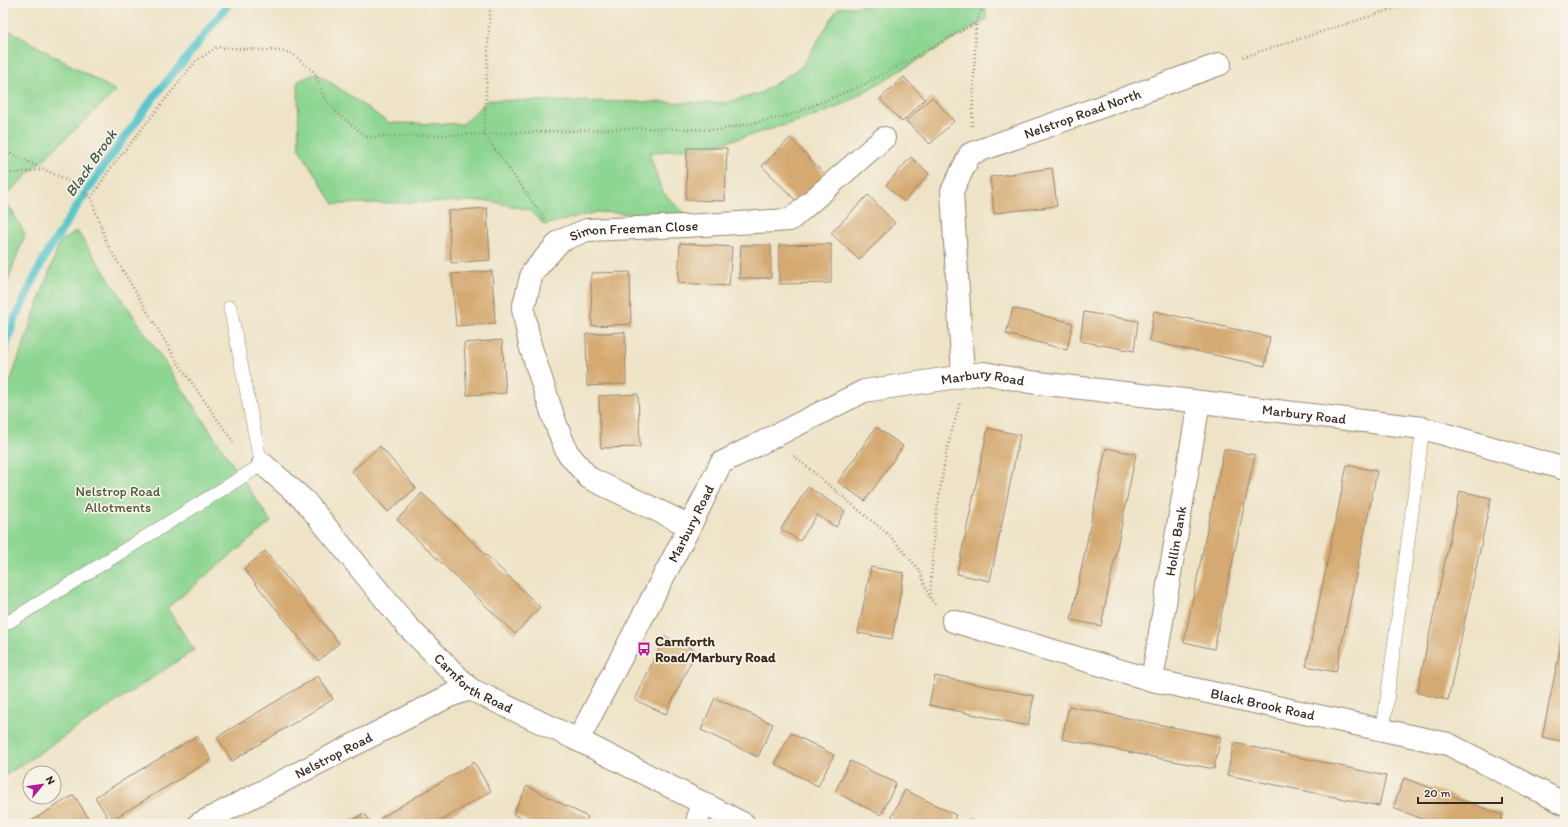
<svg xmlns="http://www.w3.org/2000/svg" width="1568" height="827" viewBox="0 0 1568 827" font-family="Itim,sans-serif">
<style>
.green{fill:#8dd692;stroke:#648058}
.lines{fill:none;stroke-linecap:round;stroke-linejoin:round}
.stream{stroke:#58c6ce;stroke-width:8}
.building{fill:#d5aa72}
.service-casing{stroke:#948672;stroke-width:14}
.minor-casing{stroke:#948672;stroke-width:24}
.path{stroke:#948672;stroke-width:2.5;stroke-dasharray:1 3;stroke-linecap:butt}
.service{stroke:#fff;stroke-width:13}
.minor{stroke:#fff;stroke-width:22}
.labels{text-anchor:middle;stroke-width:3.5;stroke-linejoin:round;paint-order:stroke}
.street-label{font-size:14px;fill:#3b2a1e;stroke:#f7f3e8}
.park-label{font-size:14px;fill:#50553b;stroke:#f7f3e8}
.poi-label{font-size:14px;font-weight:bold;fill:#3b2a1e;stroke:#f7f3e8;text-anchor:start}
.water-label{font-size:15px;font-style:italic;fill:#445953;stroke:#f7f3e8}
</style>
<rect width="100%" height="100%" fill="#f7f3e8"/>
<filter id="ink" filterUnits="userSpaceOnUse"><feTurbulence type="fractalNoise" baseFrequency=".025" numOctaves="2"/><feDisplacementMap in="SourceGraphic" scale="8" xChannelSelector="R" yChannelSelector="G"/><feConvolveMatrix kernelMatrix="1 2 1 2 8 2 1 2 1" color-interpolation-filters="sRGB"/></filter>
<filter id="wash" filterUnits="userSpaceOnUse"><feTurbulence type="fractalNoise" baseFrequency=".012" numOctaves="4" result="noise"/><feDisplacementMap in="SourceGraphic" scale="16" xChannelSelector="R" yChannelSelector="G"/><feGaussianBlur stdDeviation="0.9" result="paint"/><feColorMatrix in="noise" values="0 0 0 0 0 0 0 0 0 0 0 0 0 0 0 0 0 1.4 0 .05"/><feComposite in="paint" operator="in"/></filter>
<g filter="url(#wash)">
<rect width="100%" height="100%" fill="#eee3c6"/>
<g class="green">
<polygon points="896,3 986,3 986,20 842,105 816,116 716,145 649,153 662,191 686,216 597,212 544,225 529,210 490,201 334,204 299,149 298,81 317,73 389,123 463,124 488,100 725,103 761,93 802,66 838,8"/>
<polygon points="3,27 116,91 4,197 25,234 3,294"/>
<polygon points="77,231 271,522 167,608 194,650 3,777 3,402 60,242"/>
</g>
<g class="lines">
<polyline class="stream" points="3,356 14,321 44,258 66,223 99,173 156,94 192,51 229,3"/>
</g>
<g id="blocks">
<g class="building">
<polygon points="904,77 925,99 902,122 880,99"/>
<polygon points="932,97 954,121 930,144 906,121"/>
<polygon points="790,138 826,176 798,203 762,166"/>
<polygon points="687,148 727,148 725,201 686,200"/>
<polygon points="911,157 929,174 904,202 886,185"/>
<polygon points="1052,168 1057,206 994,213 990,177"/>
<polygon points="868,195 895,223 859,260 831,233"/>
<polygon points="487,208 490,260 451,263 448,211"/>
<polygon points="680,243 732,247 729,286 678,283"/>
<polygon points="831,244 831,283 779,284 779,245"/>
<polygon points="741,245 771,245 771,278 739,278"/>
<polygon points="492,271 495,323 456,326 452,274"/>
<polygon points="630,272 631,324 592,326 591,273"/>
<polygon points="1013,308 1073,323 1067,350 1006,334"/>
<polygon points="1154,311 1270,337 1265,366 1149,341"/>
<polygon points="1084,312 1138,321 1134,351 1080,341"/>
<polygon points="625,332 626,384 587,386 586,334"/>
<polygon points="502,340 506,393 467,395 464,343"/>
<polygon points="638,394 640,447 601,448 599,396"/>
<polygon points="876,427 903,446 865,501 838,482"/>
<polygon points="988,428 1020,435 990,581 957,574"/>
<polygon points="380,446 416,488 388,512 352,471"/>
<polygon points="1106,448 1136,454 1101,626 1071,620"/>
<polygon points="1224,449 1255,455 1214,649 1184,642"/>
<polygon points="1347,465 1377,471 1336,672 1306,666"/>
<polygon points="808,487 845,511 836,527 817,515 800,541 781,529"/>
<polygon points="1460,491 1491,498 1448,700 1417,693"/>
<polygon points="422,493 540,607 515,634 397,520"/>
<polygon points="265,551 339,643 318,661 244,569"/>
<polygon points="871,567 904,573 892,639 858,633"/>
<polygon points="1564,630 1565,631 1565,742 1542,737"/>
<polygon points="665,636 696,651 666,714 635,700"/>
<polygon points="318,676 333,699 232,761 217,737"/>
<polygon points="935,676 1034,696 1028,726 929,705"/>
<polygon points="715,698 773,724 758,757 701,730"/>
<polygon points="1069,706 1221,737 1214,769 1062,739"/>
<polygon points="791,733 834,755 818,786 775,764"/>
<polygon points="197,736 211,760 110,821 95,797"/>
<polygon points="1234,743 1386,776 1379,806 1227,775"/>
<polygon points="850,761 896,783 881,815 835,792"/>
<polygon points="474,762 491,791 436,824 385,824 381,818"/>
<polygon points="1404,778 1503,815 1499,824 1436,824 1393,808"/>
<polygon points="527,786 588,817 585,824 533,824 513,814"/>
<polygon points="905,790 956,815 952,824 903,824 891,818"/>
<polygon points="74,795 89,819 80,824 26,824"/>
<polygon points="364,813 371,824 346,824"/>
<polygon points="968,819 979,824 966,824"/>
</g>
</g>
</g>
<g filter="url(#ink)">
<use href="#blocks" fill-opacity="0" stroke="#948672" stroke-width="1"/>
<g class="lines">
<g class="service-casing">
<g id="service">
<polyline points="7,623 263,464 258,450 230,307"/>
<polyline points="1383,730 1423,428"/>
</g>
</g>
<g class="minor-casing">
<g id="minor">
<path id="s1" d="M963 376 952 191 970 154 1220 64"/>
<path id="s2" d="M263 464 305 501 407 626 470 689 578 740 744 824"/>
<path id="s3" d="M690 526 589 478 567 452 555 422 530 345 523 309 532 273 560 241 587 230 685 226 790 220 884 138"/>
<path id="s4" d="M953 621 1152 680 1448 744 1565 804"/>
<path id="s5" d="M1152 680 1199 402"/>
<path id="s6" d="M578 740 690 526 721 463 864 391 984 373 1030 382 1423 428 1565 469"/>
<path id="s7" d="M199 824 449 696 470 689"/>
<polyline points="697,824 701,802"/>
</g>
</g>
<g class="path">
<polyline points="492,3 490,6 484,134 644,128 719,130 788,116 863,85 976,23 985,3"/>
<polyline points="1243,57 1411,3"/>
<polyline points="972,126 976,23"/>
<polyline points="3,150 71,182 91,198 107,244 178,363 234,443"/>
<polyline points="3,174 43,170"/>
<polyline points="91,198 110,169 196,61 217,47 280,51 293,54 315,73 324,97 338,114 367,137 484,134 546,221"/>
<polyline points="794,456 890,536 920,571 929,597"/>
<polyline points="935,604 930,599 934,529 946,453 960,402"/>
</g>
<use href="#service" class="service"/>
<use href="#minor" class="minor"/>
</g>
</g>
<defs>
<g id="bus-bare" transform="scale(1.08)"><path d="M-5-6H5V4H4V6H2V4H-2V6H-4V4H-5ZM-3.5-4V0h7V-4ZM-3.5 1.2v1.5H-2V1.2ZM2 1.2v1.5H3.5V1.2Z" fill="#b5179e" stroke="#f7f3e8" stroke-width="2.5" paint-order="stroke"/></g>
</defs>
<g fill-rule="evenodd">
<use href="#bus-bare" x="644" y="649"/>
</g>
<g class="labels">
<g class="street-label">
<text dy="5" stroke="none"><textPath href="#s1" startOffset="346">Nelstrop Road North</textPath></text>
<text dy="5" stroke="none"><textPath href="#s3" startOffset="451">Simon Freeman Close</textPath></text>
<text dy="5" stroke="none"><textPath href="#s6" startOffset="592">Marbury Road</textPath></text>
<text dy="5" stroke="none"><textPath href="#s6" startOffset="916">Marbury Road</textPath></text>
<text dy="5" stroke="none"><textPath href="#s6" startOffset="244">Marbury Road</textPath></text>
<text dy="5" stroke="none"><textPath href="#s5" startOffset="141">Hollin Bank</textPath></text>
<text dy="5" stroke="none"><textPath href="#s2" startOffset="306">Carnforth Road</textPath></text>
<text dy="5" stroke="none"><textPath href="#s4" startOffset="321">Black Brook Road</textPath></text>
<text dy="5" stroke="none"><textPath href="#s7" startOffset="151">Nelstrop Road</textPath></text>
</g>
<g class="park-label">
<text x="118" y="496">Nelstrop Road<tspan x="118" dy="16">Allotments</tspan></text>
</g>
<g class="poi-label">
<text x="655" y="646">Carnforth<tspan x="655" dy="16">Road/Marbury Road</tspan></text>
</g>
<g class="water-label">
<text transform="translate(91 163) rotate(-55)" y="5">Black Brook</text>
</g>
</g>
<rect width="1568" height="827" fill="none" stroke="#f7f3e8" stroke-width="16"/>
<g transform="translate(42 785) rotate(61)"><circle r="19" fill="#f7f3e8" stroke="#aca397"/>
<path d="M0-3L7 15L0 10L-7 15Z" fill="#b5179e"/>
<text y="-6" font-size="11" font-weight="bold" text-anchor="middle" fill="#3b2a1e">N</text>
</g>
<path d="M1418 797v6h84v-6" fill="none" stroke="#3b2a1e" stroke-width="2"/>
<text x="1424" y="797" font-size="12" fill="#3b2a1e" stroke="#f7f3e8" stroke-width="3" paint-order="stroke">20 m</text>
</svg>
